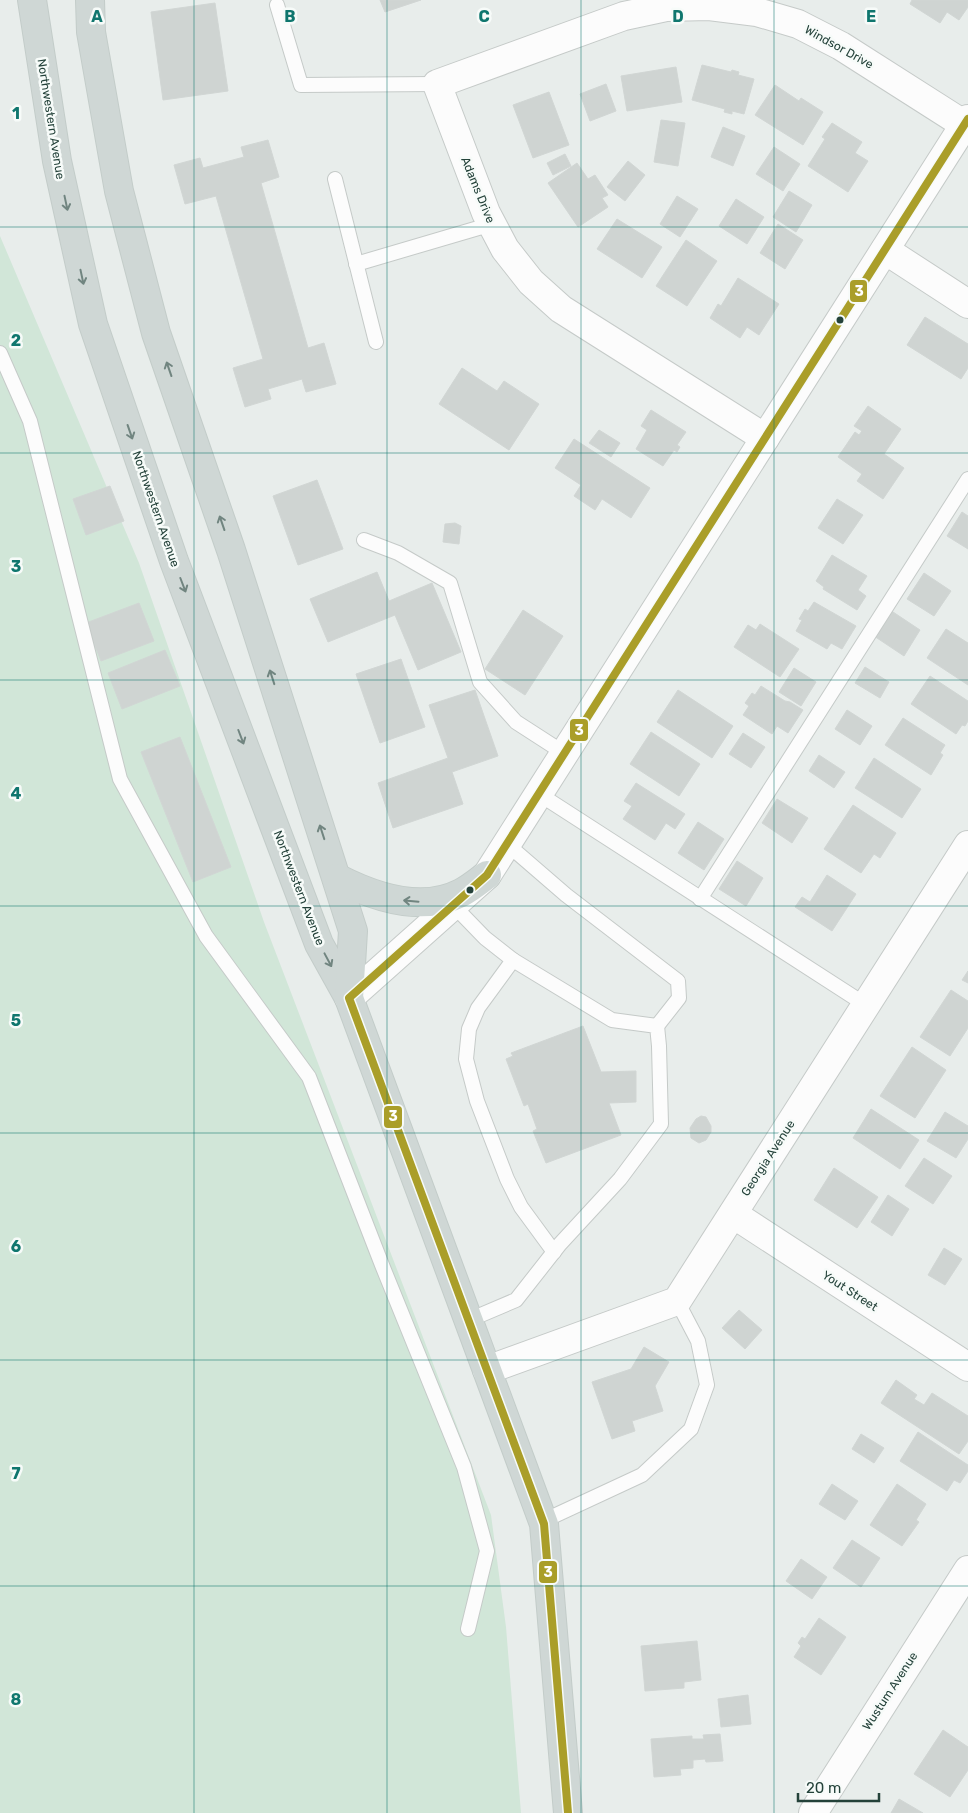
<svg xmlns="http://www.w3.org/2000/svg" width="968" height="1813" viewBox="0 0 968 1813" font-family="Rubik,sans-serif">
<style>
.green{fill:#d1e6d8}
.building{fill:#cfd4d2;stroke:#d1d6d4}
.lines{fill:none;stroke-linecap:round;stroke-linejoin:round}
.service-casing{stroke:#c5cac8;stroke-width:16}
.minor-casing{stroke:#c5cac8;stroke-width:30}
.primary-casing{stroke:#c3ccc9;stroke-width:30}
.service{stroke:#fcfcfc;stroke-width:14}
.minor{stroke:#fcfcfc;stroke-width:28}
.primary{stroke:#cfd7d5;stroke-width:28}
.bus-1-casing{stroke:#f7fbf9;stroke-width:11}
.bus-1{stroke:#aa9e29;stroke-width:8}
.oneway{stroke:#718580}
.grid{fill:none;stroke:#0f766e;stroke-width:1;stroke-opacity:0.55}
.bus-dot{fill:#24423a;stroke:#f7fbf9;stroke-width:2}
.labels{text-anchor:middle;stroke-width:5;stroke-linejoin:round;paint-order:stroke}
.street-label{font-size:12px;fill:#24423a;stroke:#f7fbf9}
.grid-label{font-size:16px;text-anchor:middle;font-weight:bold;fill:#0f766e;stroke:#f7fbf9;stroke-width:5;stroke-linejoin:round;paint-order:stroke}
.line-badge{stroke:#f7fbf9;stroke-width:2}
.badge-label{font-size:14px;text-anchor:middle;font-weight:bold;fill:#fff}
</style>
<rect width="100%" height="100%" fill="#e8edeb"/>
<polygon class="green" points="0,236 139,563 264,922 491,1515 506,1627 521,1813 0,1813"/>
<g class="building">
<polygon points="380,0 421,0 385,12"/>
<polygon points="912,0 968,0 968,7 959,20 947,12 940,23 910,4"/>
<polygon points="215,3 228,91 163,100 151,12"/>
<polygon points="702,65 731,72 732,70 739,72 738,75 754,79 744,114 732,111 732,114 724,112 725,109 692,100"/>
<polygon points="676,67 682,102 627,111 621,76"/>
<polygon points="606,84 616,111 590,121 580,94"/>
<polygon points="775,85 799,101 801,98 823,112 803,145 755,115"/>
<polygon points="549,92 569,145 533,158 513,105"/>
<polygon points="661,120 685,123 678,166 654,162"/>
<polygon points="832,123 862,142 855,153 868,161 848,192 808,166 825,139 822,137"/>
<polygon points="723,127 745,136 733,166 711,157"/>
<polygon points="268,140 279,177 261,183 308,348 324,343 336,384 306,392 302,379 268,389 271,399 245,407 233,368 263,359 216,196 185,204 174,165 200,158 203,168 244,157 241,147"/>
<polygon points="774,147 800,164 783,191 756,174"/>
<polygon points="565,154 571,166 553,175 547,163"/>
<polygon points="628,161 645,175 625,201 607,187"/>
<polygon points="577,163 588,179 595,175 608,195 602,198 608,207 578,227 548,183"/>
<polygon points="789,191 812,205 796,232 773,217"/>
<polygon points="677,196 698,209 680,237 660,224"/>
<polygon points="736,199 764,217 747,244 719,226"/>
<polygon points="617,219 662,247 642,278 597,249"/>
<polygon points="778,224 803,240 785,269 760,253"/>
<polygon points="686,240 717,261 687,306 656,286"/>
<polygon points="738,278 779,304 759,335 747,327 740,338 710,318 718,304 721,306"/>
<polygon points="925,317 968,344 968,368 961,379 907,345"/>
<polygon points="462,368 497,391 504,381 539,404 509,450 439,404"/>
<polygon points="868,406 901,429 884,454 904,468 883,499 857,481 862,474 838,457 855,432 859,435 862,431 854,426"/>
<polygon points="651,410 686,432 677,445 680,447 677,452 674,450 663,466 636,449 647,430 641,426"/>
<polygon points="599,430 620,443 611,457 589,443"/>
<polygon points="574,439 650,488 631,518 602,499 595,510 574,496 581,485 555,468"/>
<polygon points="317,480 343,549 298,565 273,496"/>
<polygon points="110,486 124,521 86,535 73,499"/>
<polygon points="837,499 863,515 843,544 818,528"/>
<polygon points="962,512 968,516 968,549 947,536"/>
<polygon points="455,523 461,526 459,544 443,542 445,524"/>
<polygon points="832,555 867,576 858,590 866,596 857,610 823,589 824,587 816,581"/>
<polygon points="377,572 389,601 432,583 461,652 418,670 395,615 328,642 310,599"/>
<polygon points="924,573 951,591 934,616 907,599"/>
<polygon points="814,602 856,626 842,649 831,643 827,649 796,631 802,620 799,619 805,609 808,611"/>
<polygon points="139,603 154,641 101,661 86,623"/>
<polygon points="523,610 563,636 525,695 485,669"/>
<polygon points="890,610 920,630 904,656 874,636"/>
<polygon points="760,624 799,649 780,677 734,647 748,625 756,630"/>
<polygon points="946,629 968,643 968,685 927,658"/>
<polygon points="165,650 180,686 122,709 108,673"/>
<polygon points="401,659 425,727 380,743 356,674"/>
<polygon points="865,667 889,682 880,698 855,683"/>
<polygon points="794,668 816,682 801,706 779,692"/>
<polygon points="930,676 968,701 968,721 965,726 962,725 956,734 911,704"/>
<polygon points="761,686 785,701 790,702 803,710 788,733 777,726 772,734 743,715 749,706 745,703 752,693 755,695"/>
<polygon points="475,690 498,756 452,772 463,804 393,828 378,783 448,758 429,705"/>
<polygon points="678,690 733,726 712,758 657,722"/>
<polygon points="847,710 872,726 860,745 835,729"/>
<polygon points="903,718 945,745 940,753 943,755 931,775 885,745"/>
<polygon points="651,732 700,764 679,796 630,764"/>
<polygon points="743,733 765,747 751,768 729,754"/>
<polygon points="180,737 231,867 193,882 141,752"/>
<polygon points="819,755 845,772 834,788 809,771"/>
<polygon points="874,758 921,789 902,818 855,788"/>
<polygon points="636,783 685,814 675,829 666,823 655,840 623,819 632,806 624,801"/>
<polygon points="777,799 808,818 792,843 762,823"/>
<polygon points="853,805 896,833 880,858 874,854 861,873 824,849"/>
<polygon points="698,822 724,839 704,870 678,853"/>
<polygon points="737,861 763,878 746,906 719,889"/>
<polygon points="827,875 856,894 832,931 795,907 802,897 810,902"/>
<polygon points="968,971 968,983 962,980"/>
<polygon points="951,990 968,1001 968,1028 950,1056 920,1037"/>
<polygon points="583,1026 601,1072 636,1071 636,1102 609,1103 621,1135 546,1163 533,1131 537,1129 528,1104 524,1106 506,1059 513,1056 511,1053"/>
<polygon points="912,1047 946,1070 915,1118 880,1096"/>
<polygon points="871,1109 919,1140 900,1169 853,1138"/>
<polygon points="945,1112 968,1126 968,1139 956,1158 927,1141"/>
<polygon points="701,1116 706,1117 711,1126 711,1132 706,1140 699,1143 691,1138 690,1128 696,1119"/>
<polygon points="924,1158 952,1176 933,1204 905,1186"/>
<polygon points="834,1168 878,1197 857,1228 814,1200"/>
<polygon points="888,1195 909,1209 892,1236 871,1222"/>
<polygon points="944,1248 962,1259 945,1285 928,1275"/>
<polygon points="739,1310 762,1330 745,1349 722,1328"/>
<polygon points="644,1347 669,1362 655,1386 663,1411 632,1421 635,1431 612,1439 592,1382 631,1369"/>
<polygon points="896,1380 917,1395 914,1399 924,1405 932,1393 968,1416 968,1441 959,1454 881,1403"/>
<polygon points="918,1432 968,1465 968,1471 960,1483 954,1480 947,1491 900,1461"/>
<polygon points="861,1434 884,1448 874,1463 852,1449"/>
<polygon points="832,1484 858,1501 845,1520 819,1504"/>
<polygon points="897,1484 926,1504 916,1520 919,1522 902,1546 870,1525"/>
<polygon points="852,1540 880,1558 861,1587 833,1568"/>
<polygon points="801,1559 827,1577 812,1599 786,1581"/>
<polygon points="819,1618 846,1637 821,1675 794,1657 801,1646 798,1643 802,1637 805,1639"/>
<polygon points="697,1641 701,1680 684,1682 684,1688 645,1691 641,1646"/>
<polygon points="748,1695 751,1724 721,1727 718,1699"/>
<polygon points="943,1730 968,1747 968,1770 950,1797 914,1774"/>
<polygon points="720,1734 723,1761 706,1762 705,1759 693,1760 693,1768 680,1769 681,1775 654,1777 651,1739 692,1736 692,1739 704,1739 703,1735"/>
<polygon points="899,1799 923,1813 891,1813"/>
</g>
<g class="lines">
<g class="service-casing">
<g id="service">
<polyline points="277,5 301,85 437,84"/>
<polyline points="335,179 376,342"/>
<polyline points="356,264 492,224"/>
<polyline points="0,353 30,421 120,779 206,936 309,1077 382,1265 464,1467 487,1551 468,1629"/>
<polyline points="364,540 398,553 450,583 480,682 516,722 564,753"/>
<polyline points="539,794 866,1005"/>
<polyline points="507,844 566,895 678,981 679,998 657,1026"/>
<polyline points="700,899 968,479"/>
<polyline points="453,905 485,938 513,960 612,1020 657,1026 659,1046 661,1124 620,1179 560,1244 516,1300 469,1320"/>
<polyline points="513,960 478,1008 469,1029 466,1059 477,1101 507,1179 521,1207 554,1252"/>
<polyline points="543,1521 642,1475 691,1429 707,1385 698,1341 677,1301"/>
</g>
</g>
<g class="minor-casing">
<g id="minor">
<polyline points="885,250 968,304"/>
<polyline points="765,438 561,309 531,282 505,249 486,213 437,84 624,16 666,7 709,6 757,12 798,24 841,46 965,125"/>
<polyline points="349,998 487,875 968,119"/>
<polyline points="733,1214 968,1367"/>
<polyline points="487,1370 677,1301 968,845"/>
<polyline points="813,1813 968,1570"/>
</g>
</g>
<g class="primary-casing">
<g id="primary">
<polyline points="32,0 57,161 93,324 174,561 319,944 349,998 544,1524 568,1813"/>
<polyline points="90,0 91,32 119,191 156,333 231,550 353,931 349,998"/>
<path d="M337 878C374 897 422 913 461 893 471 888 479 881 487 875"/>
</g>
</g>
<use href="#service" class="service"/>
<use href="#minor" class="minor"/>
<use href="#primary" class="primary"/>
<g class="bus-1-casing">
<polyline id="bus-1" points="568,1813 544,1524 349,998 487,875 968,119"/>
</g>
<use href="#bus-1" class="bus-1"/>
</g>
<defs><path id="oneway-shaft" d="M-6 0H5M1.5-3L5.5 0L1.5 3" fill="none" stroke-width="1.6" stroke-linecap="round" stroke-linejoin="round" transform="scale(1.25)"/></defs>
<g class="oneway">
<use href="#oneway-shaft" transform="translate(66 203) rotate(78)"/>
<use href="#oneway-shaft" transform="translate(82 277) rotate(78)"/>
<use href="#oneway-shaft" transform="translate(169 369) rotate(-109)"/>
<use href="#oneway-shaft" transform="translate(130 432) rotate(71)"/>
<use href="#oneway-shaft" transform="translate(222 523) rotate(-109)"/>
<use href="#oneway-shaft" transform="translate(183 585) rotate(69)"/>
<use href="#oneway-shaft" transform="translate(272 677) rotate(-108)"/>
<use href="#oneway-shaft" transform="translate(241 737) rotate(69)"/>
<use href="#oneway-shaft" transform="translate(322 832) rotate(-108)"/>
<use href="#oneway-shaft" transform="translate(411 901) rotate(-175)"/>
<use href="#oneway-shaft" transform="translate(328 960) rotate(62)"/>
</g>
<path class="grid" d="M194 0V1813M387 0V1813M581 0V1813M774 0V1813M0 227H968M0 453H968M0 680H968M0 906H968M0 1133H968M0 1360H968M0 1586H968"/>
<g class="bus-dot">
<circle cx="840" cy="320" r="4.5"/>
<circle cx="470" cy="890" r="4.5"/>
</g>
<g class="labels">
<g class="street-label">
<text transform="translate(839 47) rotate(29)" y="4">Windsor Drive</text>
<text transform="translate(51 119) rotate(81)" y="4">Northwestern Avenue</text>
<text transform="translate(478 190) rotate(68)" y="4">Adams Drive</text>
<text transform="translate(156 509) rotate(71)" y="4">Northwestern Avenue</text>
<text transform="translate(299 888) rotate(69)" y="4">Northwestern Avenue</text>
<text transform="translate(768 1158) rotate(-57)" y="4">Georgia Avenue</text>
<text transform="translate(850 1291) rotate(33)" y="4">Yout Street</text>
<text transform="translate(890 1691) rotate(-57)" y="4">Wustum Avenue</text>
</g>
</g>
<g class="grid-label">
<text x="97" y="22">A</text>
<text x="290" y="22">B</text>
<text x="484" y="22">C</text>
<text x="678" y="22">D</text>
<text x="871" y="22">E</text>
<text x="16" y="119">1</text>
<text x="16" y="346">2</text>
<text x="16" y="572">3</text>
<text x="16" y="799">4</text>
<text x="16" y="1026">5</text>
<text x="16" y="1252">6</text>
<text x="16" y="1479">7</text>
<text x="16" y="1705">8</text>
</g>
<g class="line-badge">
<rect x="849" y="279" width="19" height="24" rx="5" fill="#aa9e29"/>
<rect x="569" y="718" width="20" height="24" rx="5" fill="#aa9e29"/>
<rect x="383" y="1105" width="20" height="24" rx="5" fill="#aa9e29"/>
<rect x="538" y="1560" width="20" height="24" rx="5" fill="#aa9e29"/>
</g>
<g class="badge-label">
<text x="859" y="296">3</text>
<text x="579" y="735">3</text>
<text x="393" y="1121">3</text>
<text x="548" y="1577">3</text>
</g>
<path d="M798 1793v8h81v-8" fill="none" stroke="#24423a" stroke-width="2.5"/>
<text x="806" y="1793" font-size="15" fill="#24423a" stroke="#f7fbf9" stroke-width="4" paint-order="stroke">20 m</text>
</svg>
